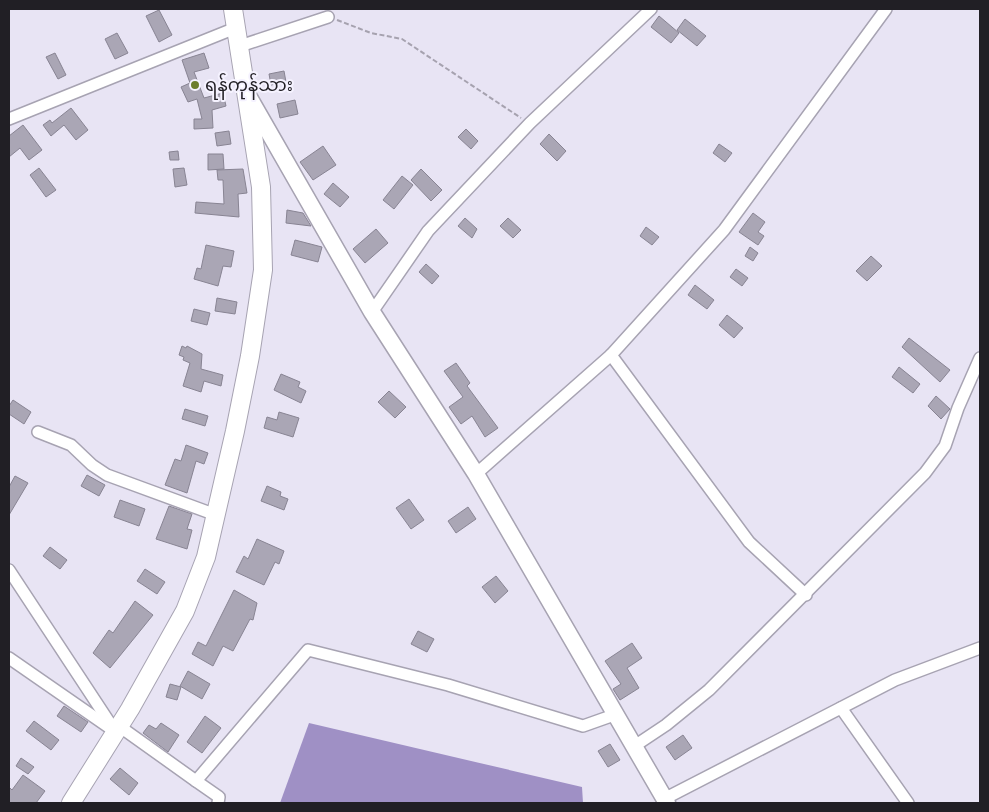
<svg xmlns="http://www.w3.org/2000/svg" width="989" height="812" viewBox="0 0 989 812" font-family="'Roboto Condensed','Noto Sans Myanmar',sans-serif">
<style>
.water{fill:#9f90c5}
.building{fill:#aaa6b5;stroke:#888493}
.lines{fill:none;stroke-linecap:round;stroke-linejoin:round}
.street-casing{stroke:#a7a3b2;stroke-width:14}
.secondary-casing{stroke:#a7a3b2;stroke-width:19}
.primary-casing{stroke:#a7a3b2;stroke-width:20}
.path{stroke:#a6a2af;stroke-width:2;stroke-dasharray:5 2.5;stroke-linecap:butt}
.street{stroke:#fff;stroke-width:11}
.secondary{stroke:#fff;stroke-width:16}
.primary{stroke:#fff;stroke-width:18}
.poi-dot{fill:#6c7d2c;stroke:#f5f2ff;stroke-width:2}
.labels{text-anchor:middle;stroke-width:4;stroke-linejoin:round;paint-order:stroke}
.poi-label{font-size:18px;fill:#211f25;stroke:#f5f2ff;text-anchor:start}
</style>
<rect width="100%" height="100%" fill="#e8e4f4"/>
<polygon class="water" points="309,723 582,787 583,803 280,803"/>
<g class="building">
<polygon points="159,10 172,35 159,42 146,16"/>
<polygon points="659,16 679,33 671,43 651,27"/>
<polygon points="685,19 706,36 697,46 677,30"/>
<polygon points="117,33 128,53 115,59 105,39"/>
<polygon points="55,53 66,75 58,79 46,57"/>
<polygon points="204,53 209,68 194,72 204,98 223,93 226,106 212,110 213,128 194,129 194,119 202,119 197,99 188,102 181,87 190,83 182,60"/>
<polygon points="284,71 286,82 271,85 269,74"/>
<polygon points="295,100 298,114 280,118 277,104"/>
<polygon points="71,108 88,130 76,140 64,125 51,136 43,125 50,120 52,123"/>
<polygon points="23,125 42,150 29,160 20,148 9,157 9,136"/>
<polygon points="466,129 478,141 471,149 458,137"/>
<polygon points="229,131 231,144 217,146 215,133"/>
<polygon points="549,134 566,151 557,161 540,144"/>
<polygon points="719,144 732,153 725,162 713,153"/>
<polygon points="323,146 336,165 313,180 300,162"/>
<polygon points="178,151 179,160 170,160 169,152"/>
<polygon points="208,154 223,154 224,169 208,170"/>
<polygon points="39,168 56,190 46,197 30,175"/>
<polygon points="184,168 187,185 175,187 173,169"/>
<polygon points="243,169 247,193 238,194 239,217 195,213 196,202 224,204 223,180 218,180 217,170"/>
<polygon points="421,169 442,190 431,201 411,180"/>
<polygon points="402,176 413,185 394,209 383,200"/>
<polygon points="333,183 349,197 340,207 324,194"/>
<polygon points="287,210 303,213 311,226 286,223"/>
<polygon points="753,213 765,222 758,232 764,236 758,245 739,232"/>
<polygon points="465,218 477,229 472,238 458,226"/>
<polygon points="508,218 521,230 513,238 500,226"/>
<polygon points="646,227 659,237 652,245 640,236"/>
<polygon points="376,229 388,243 365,263 353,249"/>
<polygon points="295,240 322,247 318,262 291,255"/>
<polygon points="206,245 234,251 231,267 223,266 218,286 194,279 197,268 201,269"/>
<polygon points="750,247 758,253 753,261 745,256"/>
<polygon points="871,256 882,266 867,281 856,271"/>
<polygon points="426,264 439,276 432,284 419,272"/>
<polygon points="736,269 748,278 742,286 730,277"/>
<polygon points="695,285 714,300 707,309 688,295"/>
<polygon points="217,298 237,302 235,314 215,311"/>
<polygon points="194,309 210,313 207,325 191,321"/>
<polygon points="727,315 743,328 734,338 719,325"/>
<polygon points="909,338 950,370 940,382 902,347"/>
<polygon points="182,346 186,348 187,346 202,354 201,369 223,375 221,386 204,381 201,392 183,386 190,363 183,360 184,357 179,355"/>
<polygon points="456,363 470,383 467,386 498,428 485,437 472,416 461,424 449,407 463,397 444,371"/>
<polygon points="899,367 920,384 913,393 892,377"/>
<polygon points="281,374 300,382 298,387 306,391 301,403 274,390"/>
<polygon points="389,391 406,407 395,418 378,402"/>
<polygon points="936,396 950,409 941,419 928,406"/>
<polygon points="13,400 31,412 24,424 9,414 9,406"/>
<polygon points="185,409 208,416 205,426 182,419"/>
<polygon points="279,412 299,418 293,437 264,428 267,417 277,420"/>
<polygon points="186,445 208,453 204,464 196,461 187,493 165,485 175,459 181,461"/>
<polygon points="87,475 105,485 99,496 81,486"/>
<polygon points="15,476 28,483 9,515 9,487"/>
<polygon points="267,486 281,492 280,496 288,499 284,510 261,501"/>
<polygon points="409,499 424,520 411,529 396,508"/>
<polygon points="120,500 145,509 139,526 114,517"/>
<polygon points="169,506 192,514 187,529 192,530 187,549 156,539"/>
<polygon points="468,507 476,519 456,533 448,521"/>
<polygon points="257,539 284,551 279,564 275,562 264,585 236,572 244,556 248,559"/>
<polygon points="50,547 67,560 60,569 43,556"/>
<polygon points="145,569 165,582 157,594 137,581"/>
<polygon points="496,576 508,591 495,603 482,587"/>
<polygon points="234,590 257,603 253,620 250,619 233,651 223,646 213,666 192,654 198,642 206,646"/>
<polygon points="135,601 153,615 110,668 93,653 109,630 113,633"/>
<polygon points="418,631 434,639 427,652 411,644"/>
<polygon points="632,643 642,658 627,668 639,688 620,700 613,689 621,684 605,661"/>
<polygon points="188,671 210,684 202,699 180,686"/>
<polygon points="170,684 181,687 177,700 166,697"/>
<polygon points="64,706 88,722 81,732 57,716"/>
<polygon points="205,716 221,728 202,753 187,742"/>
<polygon points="34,721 59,740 51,750 26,731"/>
<polygon points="161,723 179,735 168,752 143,733 149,725 156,729"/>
<polygon points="683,735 692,748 675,760 666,747"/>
<polygon points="610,744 620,760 608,767 598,751"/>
<polygon points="21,758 34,767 28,774 16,766"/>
<polygon points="120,768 138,783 129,795 110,779"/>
<polygon points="23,775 45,791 36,803 9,803 9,787 12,790"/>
</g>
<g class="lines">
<g class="street-casing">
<g id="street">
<polyline points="240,46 328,17"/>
<polyline points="9,119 238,27"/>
<polyline points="372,312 428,231 530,123 651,9"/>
<polyline points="611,355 749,542 806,595"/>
<polyline points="38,432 71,445 92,465 107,475 216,515"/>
<polyline points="476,474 611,355 724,230 886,9"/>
<polyline points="9,570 115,731"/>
<polyline points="9,658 110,728"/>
<polyline points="841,708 908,803"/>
<polyline points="119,726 196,781"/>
<polyline points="633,747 666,725 709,690 925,473 945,446 958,408 980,358"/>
<polyline points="664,799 895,680 980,648"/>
<polyline points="218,803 219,797 196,781 308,650 448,685 583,726 614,715"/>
</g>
</g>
<g class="secondary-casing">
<polyline id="secondary" points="247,94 372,312 476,474 667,803"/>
</g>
<g class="primary-casing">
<polyline id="primary" points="71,803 130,709 185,611 206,557 235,431 250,356 263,270 261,187 233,9"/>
</g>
<polyline class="path" points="337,20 371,33 402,39 521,118"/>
<use href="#street" class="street"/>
<use href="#secondary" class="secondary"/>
<use href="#primary" class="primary"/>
</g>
<circle class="poi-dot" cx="195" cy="85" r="5"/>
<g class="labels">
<g class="poi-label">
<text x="205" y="91">ရန်ကုန်သား</text>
</g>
</g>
<rect width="989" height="812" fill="none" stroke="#211f25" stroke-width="20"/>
</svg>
